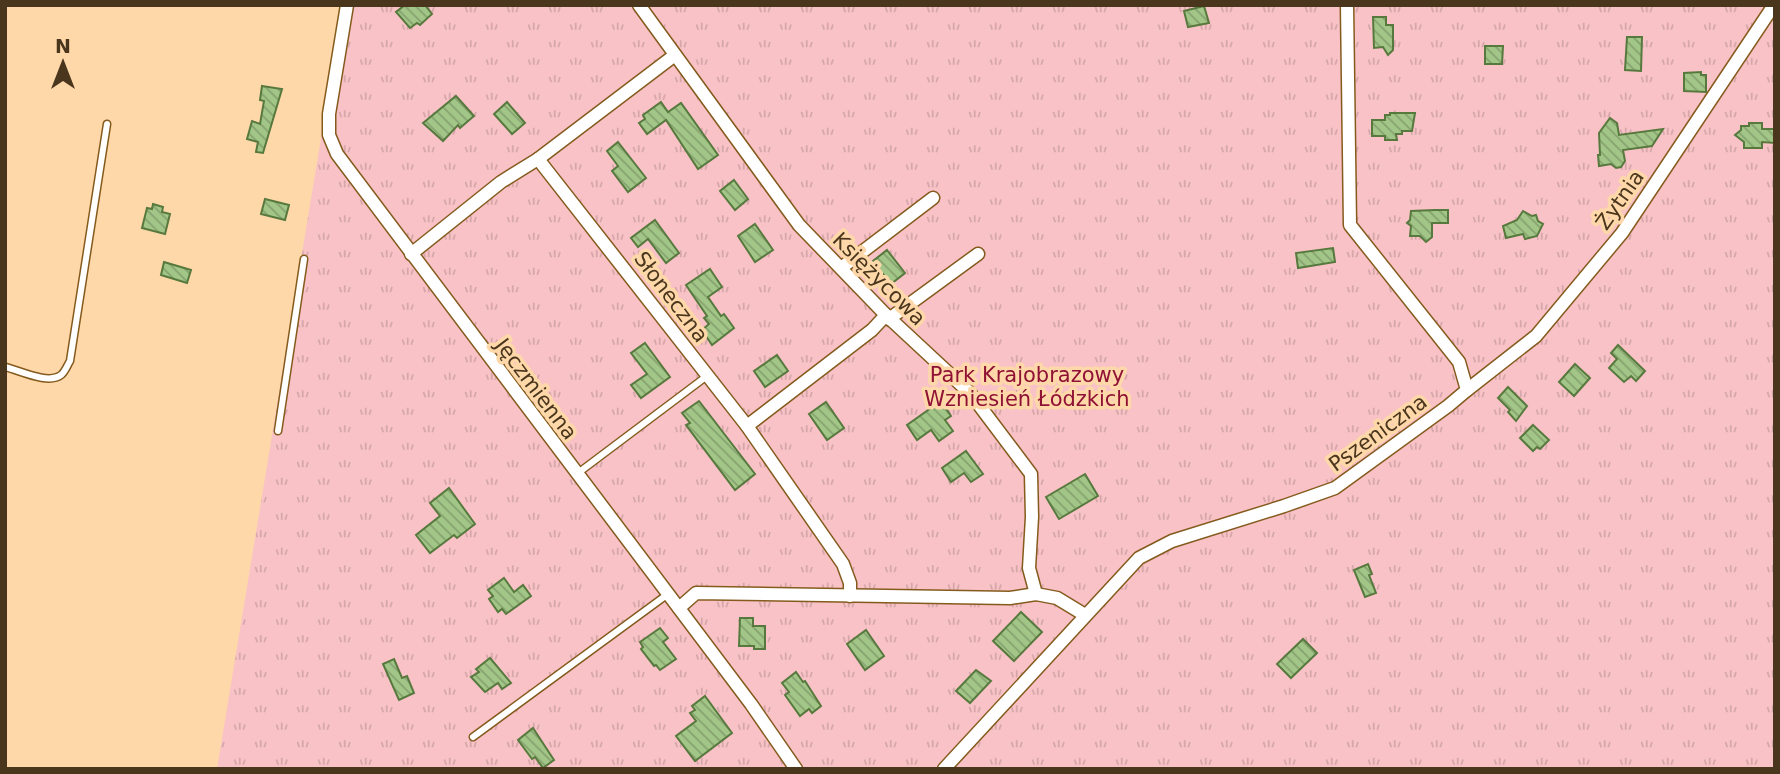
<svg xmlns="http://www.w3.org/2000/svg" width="1780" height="774" viewBox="0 0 1780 774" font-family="'DejaVu Sans',sans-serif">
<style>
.park{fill:url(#park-tufts)}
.building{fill:url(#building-back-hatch);stroke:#58793e;stroke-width:2}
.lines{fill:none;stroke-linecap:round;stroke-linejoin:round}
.lane-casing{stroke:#855b1d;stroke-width:9}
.street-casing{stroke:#855b1d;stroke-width:15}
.lane{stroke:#fff;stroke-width:6}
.street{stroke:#fff;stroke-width:12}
.labels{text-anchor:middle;stroke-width:7;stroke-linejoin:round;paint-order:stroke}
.street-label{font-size:21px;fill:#49361d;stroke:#ffd8a9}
.park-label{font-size:21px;fill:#8f1135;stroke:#ffd8a9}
</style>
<defs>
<pattern id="park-tufts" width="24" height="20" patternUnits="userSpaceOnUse" patternTransform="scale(1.75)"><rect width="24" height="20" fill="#f8c2c6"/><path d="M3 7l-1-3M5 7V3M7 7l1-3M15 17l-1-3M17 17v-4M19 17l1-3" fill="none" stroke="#d6a7aa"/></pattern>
<pattern id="building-back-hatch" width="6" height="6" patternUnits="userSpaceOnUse" patternTransform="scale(1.75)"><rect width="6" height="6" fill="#a2c688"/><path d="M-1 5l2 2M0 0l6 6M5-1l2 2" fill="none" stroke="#86a26f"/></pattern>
</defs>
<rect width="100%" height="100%" fill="#ffd8a9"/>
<polygon class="park" points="343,5 1775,5 1775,769 217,769"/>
<g class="building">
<polygon points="405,5 425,5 432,14 420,25 417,23 410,28 396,12"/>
<polygon points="1204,6 1209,23 1188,27 1184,11"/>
<polygon points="1373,17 1386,17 1386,25 1393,25 1393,50 1388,55 1383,47 1374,48"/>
<polygon points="1627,37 1642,37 1641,71 1625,70"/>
<polygon points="1485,46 1503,46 1502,64 1485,64"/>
<polygon points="1701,72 1701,75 1706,75 1706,92 1684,91 1684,73"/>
<polygon points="262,86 282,89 263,153 256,152 258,142 247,139 252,121 260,124 264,101 260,100"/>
<polygon points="456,96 474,116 460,128 458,125 443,141 423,123"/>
<polygon points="507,102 525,123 512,134 494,114"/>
<polygon points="661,102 668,112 681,103 718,155 698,169 666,120 647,134 639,123 645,119 643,115"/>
<polygon points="1390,113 1415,113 1412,131 1402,131 1402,134 1396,134 1397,140 1385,140 1385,136 1372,136 1372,120 1385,120 1385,115 1390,115"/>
<polygon points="1610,118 1617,123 1619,135 1663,129 1652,146 1623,150 1625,161 1621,167 1616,168 1611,164 1599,166 1598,155 1600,155 1599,133"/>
<polygon points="1749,123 1762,123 1762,129 1775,129 1775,143 1762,142 1762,148 1744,148 1744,142 1735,135 1741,130 1741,126 1749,126"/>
<polygon points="618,142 646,178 628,192 612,171 618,166 607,151"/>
<polygon points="734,180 748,199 735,210 720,191"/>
<polygon points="265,199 289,205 285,220 261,214"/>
<polygon points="153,204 163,207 162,212 170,214 165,234 142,228 147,208 152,209"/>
<polygon points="1435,210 1448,210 1448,223 1432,223 1432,237 1426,242 1420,236 1410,236 1411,226 1407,223 1410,220 1411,211"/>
<polygon points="1523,211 1532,216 1536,215 1538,221 1543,224 1537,236 1525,239 1523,234 1506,238 1503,226 1517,220"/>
<polygon points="655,220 679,253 666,263 648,239 638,247 631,238"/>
<polygon points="755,224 773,250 755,262 738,236"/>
<polygon points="1333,248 1335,262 1298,268 1296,253"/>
<polygon points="887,250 905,273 891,284 873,261"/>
<polygon points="164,262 191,270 187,283 161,275"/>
<polygon points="710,269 722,287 708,297 721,316 724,314 734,328 712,345 702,330 709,324 704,318 707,316 686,285"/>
<polygon points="645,343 670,377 641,398 631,385 647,374 631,353"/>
<polygon points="1618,345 1645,371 1636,381 1631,376 1624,382 1609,368 1617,359 1611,353"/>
<polygon points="777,355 788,371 765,387 754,371"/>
<polygon points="1575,364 1590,378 1574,396 1559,382"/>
<polygon points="1508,387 1527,406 1516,421 1508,412 1510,410 1498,398"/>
<polygon points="699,401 755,474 735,490 686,425 690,423 682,413"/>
<polygon points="941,401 951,416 945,420 953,431 939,441 931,430 917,440 907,425"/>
<polygon points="826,402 844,428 827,440 809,414"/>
<polygon points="1533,425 1549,440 1540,449 1537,447 1533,451 1520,438"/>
<polygon points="966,451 983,474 971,482 964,473 951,482 942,468"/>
<polygon points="1085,474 1098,496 1059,519 1046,497"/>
<polygon points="449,488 475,524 457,538 454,535 430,553 416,535 440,516 430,503"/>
<polygon points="1368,564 1372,574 1369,575 1376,593 1365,597 1354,570"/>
<polygon points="504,578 514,592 523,585 531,596 506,614 502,609 498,612 489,599 493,596 488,590"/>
<polygon points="1021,612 1042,632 1014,661 993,641"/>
<polygon points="740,618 753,618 753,626 765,626 765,649 754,649 754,646 739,646"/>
<polygon points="660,628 668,638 663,642 676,659 660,670 656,665 654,666 641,649 643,647 640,642"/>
<polygon points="866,630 884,656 865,670 847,644"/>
<polygon points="1303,639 1317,653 1291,678 1277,664"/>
<polygon points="490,658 511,683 502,689 498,683 485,692 471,677 479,672 476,669"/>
<polygon points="394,659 402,678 407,676 414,693 399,700 383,664"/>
<polygon points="976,670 991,681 970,703 956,691"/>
<polygon points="796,672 803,682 805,681 821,706 812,713 809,709 800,716 785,695 789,692 782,683"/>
<polygon points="705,696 732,733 695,761 676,736 696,721 690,713 695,710 692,706"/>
<polygon points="533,728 554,760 543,768 535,757 532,759 518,740"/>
</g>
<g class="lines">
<g class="lane-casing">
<g id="lane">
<path d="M5 367C19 370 48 385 61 375 65 372 67 366 70 361L107 124"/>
<polyline points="278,431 304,259"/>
<polyline points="578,473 707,376"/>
<polyline points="473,737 668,594"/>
</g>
</g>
<g class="street-casing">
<g id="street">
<polyline points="347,5 329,114 329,135 337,154 751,704 796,769"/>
<polyline points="639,5 799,225 886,315 970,393 1031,474 1032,517 1029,568 1036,594 1057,598 1085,615"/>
<polyline points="538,159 747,426 843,564 850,583 850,596"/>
<polyline points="411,254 501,182 538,159 675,55"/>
<polyline points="841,268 933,198"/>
<polyline points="889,319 978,254"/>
<polyline points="1467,390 1536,336 1622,233 1774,5"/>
<polyline points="747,426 872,330 886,315"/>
<polyline points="679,608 696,593 1010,598 1036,594"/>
<polyline points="944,769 1139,558 1172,541 1284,506 1335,488 1448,406 1467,390 1459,362 1350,225 1347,5"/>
</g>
</g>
<use href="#lane" class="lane"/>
<use href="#street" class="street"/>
</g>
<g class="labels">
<g class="street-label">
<text transform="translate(1620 200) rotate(-55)" y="7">Żytnia</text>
<text transform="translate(879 279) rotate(45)" y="7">Księżycowa</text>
<text transform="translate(671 297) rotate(53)" y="7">Słoneczna</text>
<text transform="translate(536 389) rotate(53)" y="7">Jęczmienna</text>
<text transform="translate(1378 433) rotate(-36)" y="7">Pszeniczna</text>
</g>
<g class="park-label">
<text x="1027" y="382">Park Krajobrazowy<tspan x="1027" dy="24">Wzniesień Łódzkich</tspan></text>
</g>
</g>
<rect width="1780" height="774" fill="none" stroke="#49361d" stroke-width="14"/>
<g transform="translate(63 63)" stroke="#ffd8a9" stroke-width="5" paint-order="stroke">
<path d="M0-5L12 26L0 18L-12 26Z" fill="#49361d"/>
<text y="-10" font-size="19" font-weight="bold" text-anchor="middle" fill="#49361d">N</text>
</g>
</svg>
